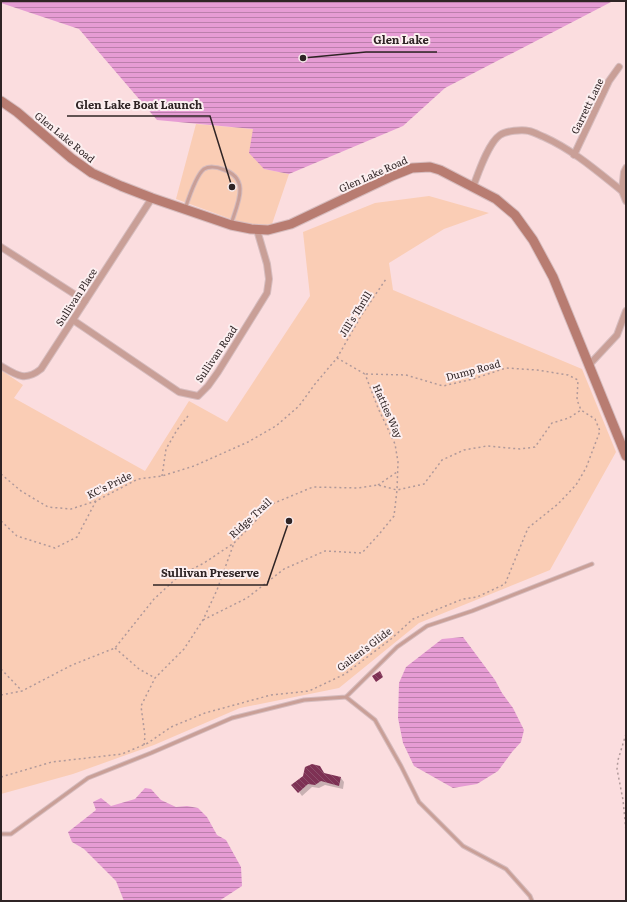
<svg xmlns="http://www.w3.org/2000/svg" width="627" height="902" viewBox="0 0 627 902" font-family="Literata,serif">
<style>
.park{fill:#facdb5}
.water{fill:url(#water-rules)}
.shadow{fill:#0003}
.building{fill:url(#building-back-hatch)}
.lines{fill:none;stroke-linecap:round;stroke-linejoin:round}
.lane-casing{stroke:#d6bcbe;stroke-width:5}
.street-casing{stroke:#d6bcbe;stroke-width:8}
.secondary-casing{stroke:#d6bcbe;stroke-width:11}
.path{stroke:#b0999a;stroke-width:1.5;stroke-dasharray:2 3;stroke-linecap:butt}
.lane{stroke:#c99f97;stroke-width:3}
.street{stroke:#c99f97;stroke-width:6}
.secondary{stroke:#b87c71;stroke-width:9}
.labels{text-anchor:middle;stroke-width:4;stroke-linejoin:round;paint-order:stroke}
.street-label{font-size:10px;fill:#2f2425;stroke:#fceff0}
.leader{fill:none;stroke:#2f2425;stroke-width:1.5}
.callout-dot{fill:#2f2425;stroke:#fceff0;stroke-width:1.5}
.callout-label{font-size:11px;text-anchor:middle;font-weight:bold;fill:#2f2425;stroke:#fceff0;stroke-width:4;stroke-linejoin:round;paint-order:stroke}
</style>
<defs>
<pattern id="water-rules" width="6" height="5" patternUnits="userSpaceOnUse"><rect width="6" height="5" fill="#e69cd4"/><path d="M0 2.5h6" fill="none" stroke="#bb7fac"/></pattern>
<pattern id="building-back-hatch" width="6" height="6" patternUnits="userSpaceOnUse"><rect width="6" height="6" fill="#7e3154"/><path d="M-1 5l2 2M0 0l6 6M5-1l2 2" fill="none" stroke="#8b4d69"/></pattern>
</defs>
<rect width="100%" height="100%" fill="#fbdddf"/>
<g class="park">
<polygon points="196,124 253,129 264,169 289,174 272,224 260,226 242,223 176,199"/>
<polygon points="429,196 489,213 444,229 389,263 393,290 582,369 616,452 550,570 419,623 339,688 240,708 154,745 73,774 1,794 1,370 23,385 14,398 145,471 189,401 227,422 310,296 303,232 375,203"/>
</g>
<g class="water">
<polygon points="1,1 613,1 445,88 403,126 289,174 264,169 249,153 253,129 157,120 79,29 1,3"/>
<polygon points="463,637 495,680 502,693 513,708 524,730 521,742 512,752 498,771 477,784 453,788 414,766 403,743 398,718 399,683 406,667 442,639"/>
<polygon points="145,788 151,789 161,800 176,807 187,806 198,808 207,817 217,835 226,840 241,867 242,886 219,901 124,901 116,881 84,849 72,842 68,832 96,810 93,802 101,798 111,806 135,799"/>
</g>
<polygon class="shadow" points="320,767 326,775 341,778 344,782 343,789 325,785 319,788 312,787 302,796 299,792"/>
<g class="building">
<polygon points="380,671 383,677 376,682 372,676"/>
<polygon points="312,764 320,766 324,773 341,777 339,786 321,781 315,785 308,784 298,793 291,785 303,776 305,767"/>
</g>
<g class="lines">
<g class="lane-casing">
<g id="lane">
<path d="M185 209C188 200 196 175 204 169 209 166 217 167 222 169 251 178 238 203 231 224"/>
<polyline points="346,697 375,720 401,766 419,802 463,846 506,869 530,896 532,901"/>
<polyline points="1,834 11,834 88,778 151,753 232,718 304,700 346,697 397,647 427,626 472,611 592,564"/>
</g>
</g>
<g class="street-casing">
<g id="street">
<polyline points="574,155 609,81 619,67"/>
<polyline points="626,168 624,172 622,191 626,201"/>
<path d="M473 187C478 174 488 143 500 135 506 131 522 129 529 131 534 132 539 135 544 137 573 150 597 171 622 191"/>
<polyline points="1,247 85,301"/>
<polyline points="73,320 179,392 198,396 208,386 218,372 267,293 269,279 267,264 257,230"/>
<polyline points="589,365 617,335 626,311"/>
<path d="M1 366C16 375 25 382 41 369L152 198"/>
</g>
</g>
<g class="secondary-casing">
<polyline id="secondary" points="1,101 17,112 71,158 92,173 121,186 152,198 231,225 251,229 268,230 291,224 392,176 412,168 430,167 440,170 496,199 515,215 533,240 553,277 626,456"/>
</g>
<g class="path">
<polyline points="337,358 361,316 386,279"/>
<polyline points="366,374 406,375 443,386 473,379 506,368 537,370 568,375 578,380 577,400 581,410"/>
<polyline points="1,474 21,491 48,507 71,509 96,501 138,479 162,476 194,466 248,442 276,426 299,406 315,384 337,358 365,374"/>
<polyline points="162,476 166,449 177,430 188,416"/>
<polyline points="378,485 397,472"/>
<polyline points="1,521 17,536 55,548 77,537 96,501"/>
<polyline points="203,620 247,598 284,569 325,551 362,553 380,533 394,516 397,490 398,462 395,444 378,408 365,374"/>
<polyline points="115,648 139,669 155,678"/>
<polyline points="1,669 22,691"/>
<polyline points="1,695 22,691 72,665 115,648 154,599 179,576 204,563 234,543 272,504 313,487 357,488 378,485 397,490 424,484 442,460 464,450 487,446 520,449 535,447 552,423 569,418 581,410"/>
<polyline points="626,734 618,760 617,769 623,800 626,831"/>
<polyline points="144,745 145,736 141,706 155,678 184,649 203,620 217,590 234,543"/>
<polyline points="1,777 52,762 122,754 148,743 171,727 205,713 271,695 309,691 345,674 391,639 413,619 463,599 477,597 505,584 528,528 558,504 576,485 586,468 600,431 595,419 581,410"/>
</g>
<use href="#lane" class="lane"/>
<use href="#street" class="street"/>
<use href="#secondary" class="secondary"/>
</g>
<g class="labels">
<g class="street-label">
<text transform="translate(587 106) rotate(-64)" y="4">Garrett Lane</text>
<text transform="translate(65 137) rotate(39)" y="4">Glen Lake Road</text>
<text transform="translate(373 174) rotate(-24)" y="4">Glen Lake Road</text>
<text transform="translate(76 297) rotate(-57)" y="4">Sullivan Place</text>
<text transform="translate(355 314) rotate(-58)" y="4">Jill's Thrill</text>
<text transform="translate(216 354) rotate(-56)" y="4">Sullivan Road</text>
<text transform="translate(473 370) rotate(-15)" y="4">Dump Road</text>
<text transform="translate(388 411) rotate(66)" y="4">Hatties Way</text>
<text transform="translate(109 485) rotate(-26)" y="4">KC's Pride</text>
<text transform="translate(250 518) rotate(-43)" y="4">Ridge Trail</text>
<text transform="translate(364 649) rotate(-37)" y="4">Galien's Glide</text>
</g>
</g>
<path class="leader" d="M303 58L366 52H437M232 187L210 116H67M289 521L267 585H153"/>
<g class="callout-dot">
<circle cx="303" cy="58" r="4"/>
<circle cx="232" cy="187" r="4"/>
<circle cx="289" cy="521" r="4"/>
</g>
<g class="callout-label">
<text x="401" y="44">Glen Lake</text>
<text x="139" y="109">Glen Lake Boat Launch</text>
<text x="210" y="577">Sullivan Preserve</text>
</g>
<rect width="627" height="902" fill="none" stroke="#2f2425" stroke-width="4"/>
</svg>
